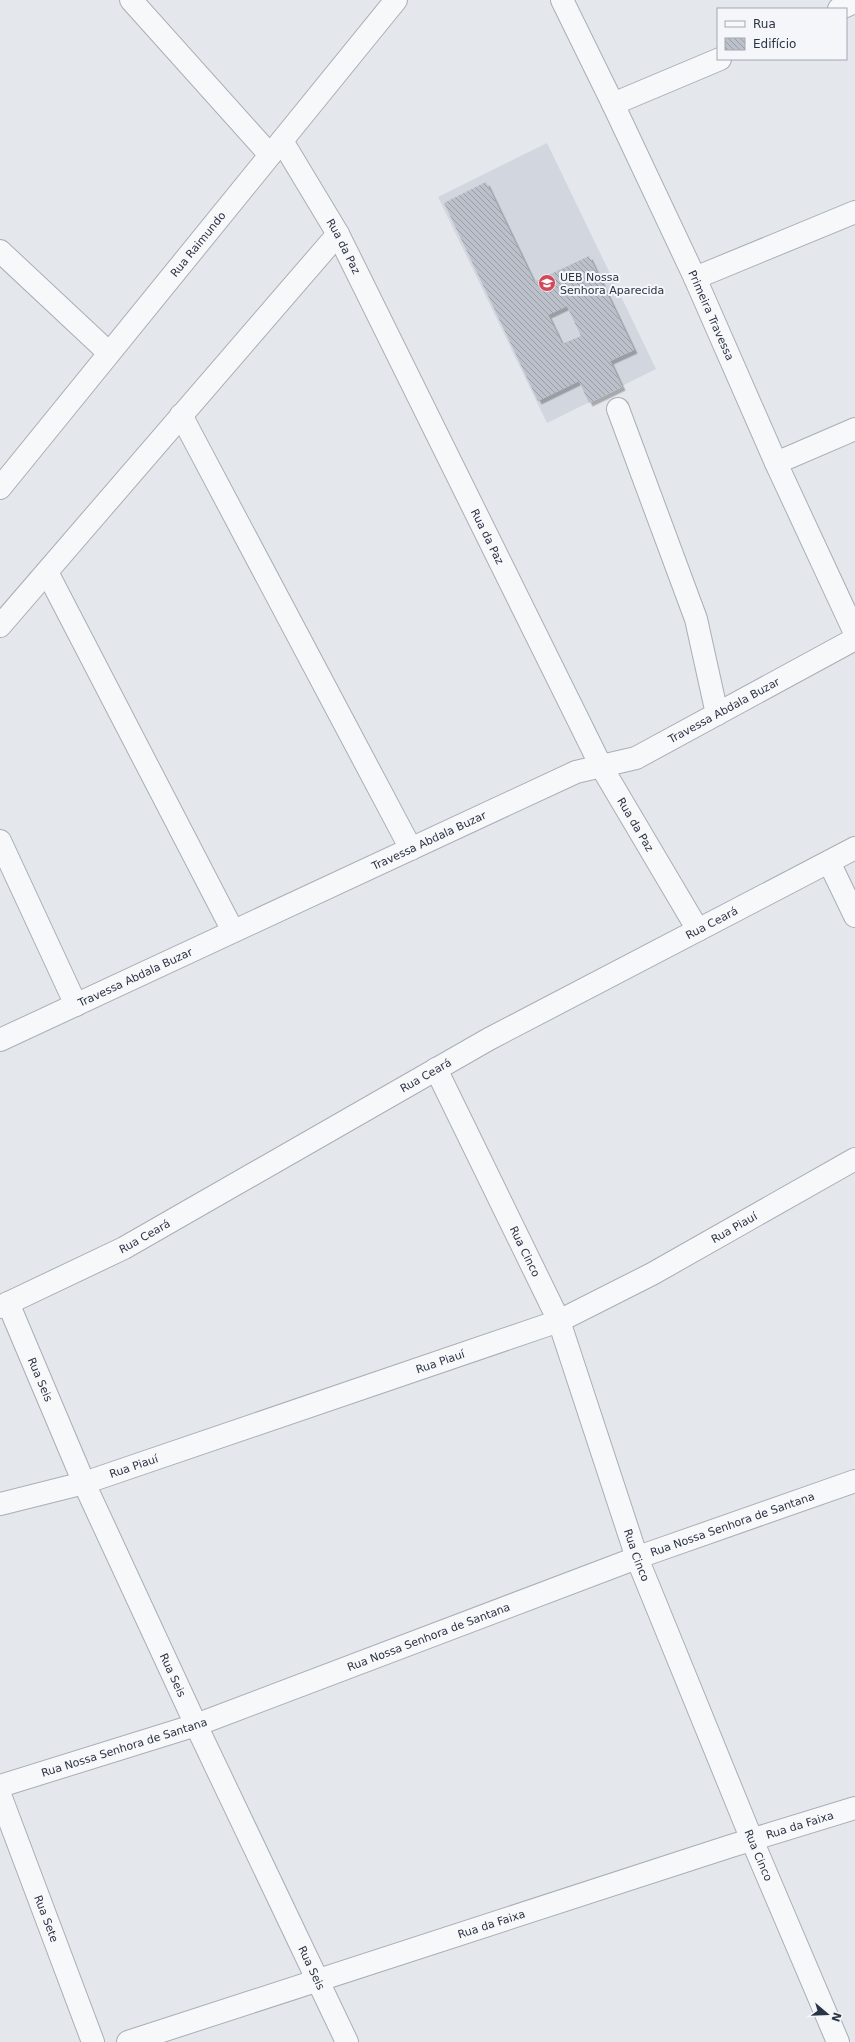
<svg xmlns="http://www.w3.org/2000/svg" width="855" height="2042" viewBox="0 0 855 2042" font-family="'DejaVu Sans',sans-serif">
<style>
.built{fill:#d2d6de}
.building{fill:url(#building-back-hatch);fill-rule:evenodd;filter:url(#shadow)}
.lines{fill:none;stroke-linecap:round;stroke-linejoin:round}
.minor-casing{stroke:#a9aeb7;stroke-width:24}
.minor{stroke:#f7f8fa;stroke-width:22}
.labels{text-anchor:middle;stroke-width:4;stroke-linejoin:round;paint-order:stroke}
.street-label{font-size:11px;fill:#2b3445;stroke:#f4f6f9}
.poi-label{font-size:11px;fill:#2b3445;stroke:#f4f6f9;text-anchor:start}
</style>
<defs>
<pattern id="building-back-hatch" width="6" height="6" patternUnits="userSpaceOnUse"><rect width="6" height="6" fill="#bbc0ca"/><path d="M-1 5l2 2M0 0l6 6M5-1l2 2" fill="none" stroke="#989da6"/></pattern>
<filter id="shadow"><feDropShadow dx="3.5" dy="3.5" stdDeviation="0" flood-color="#0004"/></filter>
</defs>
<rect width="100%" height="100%" fill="#e4e7ec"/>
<polygon class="built" points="547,143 656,369 547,423 438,197"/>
<path class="building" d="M486 182 534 282 589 256 634 350 610 361 622 387 589 403 579 381 538 401 444 203ZM567 306 581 336 562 344 548 315Z"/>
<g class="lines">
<g class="minor-casing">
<g id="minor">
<polyline points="131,0 270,155"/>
<path id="s1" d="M562 0 613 104 695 278 776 463 855 633"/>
<polyline points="839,9 855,2"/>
<polyline points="613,104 720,59"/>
<path id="s2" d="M282 141 338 234 601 766 698 930"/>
<polyline points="0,251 109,353"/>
<polyline points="695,278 855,212"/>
<polyline points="618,409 696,619 717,714"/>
<polyline points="181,415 411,849"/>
<polyline points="776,463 855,429"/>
<path id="s3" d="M0 488 396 0"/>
<polyline points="47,572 233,931"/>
<polyline points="0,626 338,234"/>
<polyline points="0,841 76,1005"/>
<polyline points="829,862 855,916"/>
<path id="s4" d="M0 1040 576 772 636 758 855 639"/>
<path id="s5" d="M436 1069 559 1321 637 1558 752 1840 838 2042"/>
<path id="s6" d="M8 1303 84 1483 196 1725 347 2042"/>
<path id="s7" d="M0 1307 124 1248 489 1039 855 848"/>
<path id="s8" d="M0 1504 84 1483 559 1321 652 1274 855 1159"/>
<path id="s9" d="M0 1786 196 1725 647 1554 855 1481"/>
<path id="s10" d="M0 1795 93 2042"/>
<path id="s11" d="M128 2042 731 1846 855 1808"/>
</g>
</g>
<use href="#minor" class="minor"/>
</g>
<defs>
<g id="school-disc" transform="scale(0.9)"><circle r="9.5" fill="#d1495b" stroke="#f4f6f9"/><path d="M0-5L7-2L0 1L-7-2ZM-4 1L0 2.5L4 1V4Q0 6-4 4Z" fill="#fff"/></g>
</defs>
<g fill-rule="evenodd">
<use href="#school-disc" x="547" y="283"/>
</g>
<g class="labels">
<g class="street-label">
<text dy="4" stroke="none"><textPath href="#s3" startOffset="314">Rua Raimundo</textPath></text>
<text dy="4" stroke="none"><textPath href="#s2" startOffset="122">Rua da Paz</textPath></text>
<text dy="4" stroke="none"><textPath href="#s1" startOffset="349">Primeira Travessa</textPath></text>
<text dy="4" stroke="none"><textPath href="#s2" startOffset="446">Rua da Paz</textPath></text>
<text dy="4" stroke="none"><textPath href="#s4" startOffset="797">Travessa Abdala Buzar</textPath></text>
<text dy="4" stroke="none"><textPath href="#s2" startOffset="770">Rua da Paz</textPath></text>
<text dy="4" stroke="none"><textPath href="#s4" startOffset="473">Travessa Abdala Buzar</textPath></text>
<text dy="4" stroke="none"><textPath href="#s7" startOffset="809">Rua Ceará</textPath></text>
<text dy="4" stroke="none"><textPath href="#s4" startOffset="149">Travessa Abdala Buzar</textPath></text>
<text dy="4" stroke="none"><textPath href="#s7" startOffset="485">Rua Ceará</textPath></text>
<text dy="4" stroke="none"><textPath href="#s8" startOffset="787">Rua Piauí</textPath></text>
<text dy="4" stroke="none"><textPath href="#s7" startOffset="161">Rua Ceará</textPath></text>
<text dy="4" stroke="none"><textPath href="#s5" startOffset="203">Rua Cinco</textPath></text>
<text dy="4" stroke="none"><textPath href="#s8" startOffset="463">Rua Piauí</textPath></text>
<text dy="4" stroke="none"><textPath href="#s6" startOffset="83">Rua Seis</textPath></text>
<text dy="4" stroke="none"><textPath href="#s8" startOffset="139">Rua Piauí</textPath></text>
<text dy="4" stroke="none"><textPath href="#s9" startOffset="778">Rua Nossa Senhora de Santana</textPath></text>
<text dy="4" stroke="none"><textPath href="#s5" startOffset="527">Rua Cinco</textPath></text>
<text dy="4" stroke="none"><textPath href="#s9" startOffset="454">Rua Nossa Senhora de Santana</textPath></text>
<text dy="4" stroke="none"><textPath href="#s6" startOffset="407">Rua Seis</textPath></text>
<text dy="4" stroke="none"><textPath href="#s9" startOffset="130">Rua Nossa Senhora de Santana</textPath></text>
<text dy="4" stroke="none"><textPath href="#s11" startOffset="706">Rua da Faixa</textPath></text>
<text dy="4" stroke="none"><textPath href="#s5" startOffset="851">Rua Cinco</textPath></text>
<text dy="4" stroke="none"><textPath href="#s10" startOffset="132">Rua Sete</textPath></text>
<text dy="4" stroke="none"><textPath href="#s11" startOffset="382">Rua da Faixa</textPath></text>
<text dy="4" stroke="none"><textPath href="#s6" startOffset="731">Rua Seis</textPath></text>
</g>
<g class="poi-label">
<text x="560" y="281">UEB Nossa<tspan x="560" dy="13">Senhora Aparecida</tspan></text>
</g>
</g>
<rect x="717" y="8" width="130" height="52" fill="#f4f6f9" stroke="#a4a8b1"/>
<rect x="725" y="21" width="20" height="6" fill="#f7f8fa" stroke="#a4a8b1"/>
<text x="753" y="28" font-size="12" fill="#2b3445">Rua</text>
<rect x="725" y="38" width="20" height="12" fill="url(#building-back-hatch)" stroke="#a4a8b1"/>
<text x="753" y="48" font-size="12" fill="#2b3445">Edifício</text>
<g transform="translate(827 2014) rotate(109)" stroke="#f4f6f9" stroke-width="3" paint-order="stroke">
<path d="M0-3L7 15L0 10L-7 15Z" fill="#2b3445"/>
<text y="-6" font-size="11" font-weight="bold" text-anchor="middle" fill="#2b3445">N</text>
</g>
</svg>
